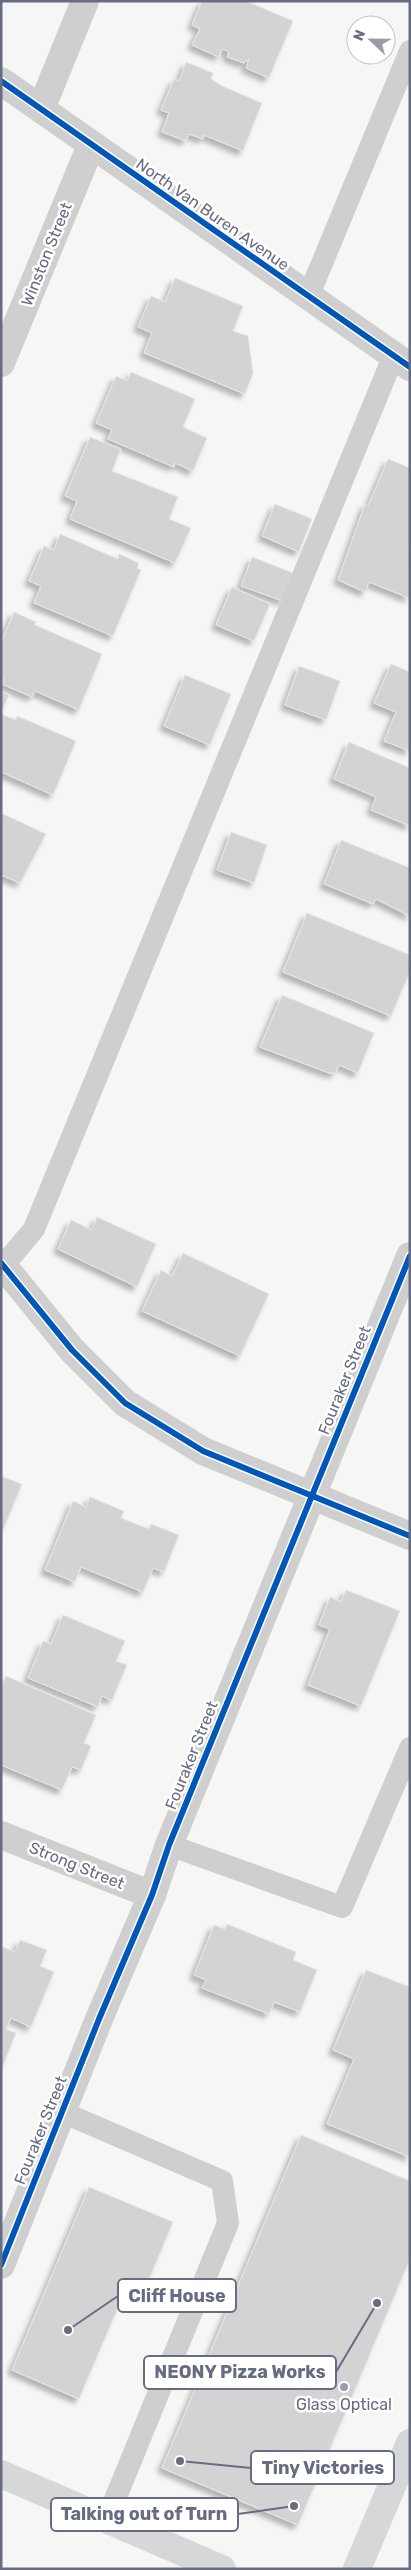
<svg xmlns="http://www.w3.org/2000/svg" width="411" height="2570" viewBox="0 0 411 2570" font-family="Rubik,sans-serif">
<style>
.building{fill:#d3d3d4;stroke:#e6e6e5;filter:url(#shadow)}
.lines{fill:none;stroke-linecap:round;stroke-linejoin:round}
.lane{stroke:#cfcfd0;stroke-width:22}
.street{stroke:#cfcfd0;stroke-width:28}
.secondary{stroke:#d6d7d9;stroke-width:28}
.cycleway-casing{stroke:#fff;stroke-width:9}
.cycleway{stroke:#0057b8;stroke-width:6}
.poi-dot{fill:#9a9cab;stroke:#fff;stroke-width:2}
.labels{text-anchor:middle;stroke-width:5;stroke-linejoin:round;paint-order:stroke}
.street-label{font-size:16px;fill:#686c83;stroke:#fff}
.poi-label{font-size:16px;fill:#686c83;stroke:#fff}
.leader{fill:none;stroke:#686c83;stroke-width:2}
.callout-dot{fill:#686c83;stroke:#fff;stroke-width:2}
.callout{fill:#fff;stroke:#686c83;stroke-width:2}
.callout-label{font-size:18px;text-anchor:middle;font-weight:bold;fill:#686c83}
</style>
<defs>
<filter id="shadow"><feDropShadow dx="-4.5" dy="4.5" stdDeviation="2.5" flood-color="#0004"/></filter>
</defs>
<rect width="100%" height="100%" fill="#f6f6f5"/>
<g class="building">
<polygon points="202,1 246,1 293,21 269,78 246,68 249,59 244,63 227,57 229,52 222,49 219,57 192,45 200,29 192,25"/>
<polygon points="186,62 213,73 211,79 224,87 262,103 243,151 204,135 203,139 189,134 186,141 162,132 169,113 161,110 174,79 179,81"/>
<polygon points="175,278 243,306 233,331 248,336 253,373 245,394 144,353 152,333 138,327 151,296 165,302"/>
<polygon points="131,372 195,399 183,427 207,438 193,471 175,463 174,467 108,439 112,430 96,423 116,376 127,381"/>
<polygon points="90,437 121,449 112,471 178,497 169,519 191,528 175,563 70,519 77,501 65,496"/>
<polygon points="388,459 410,468 409,598 369,582 365,592 338,580 365,504 368,506"/>
<polygon points="275,504 312,519 299,552 262,536"/>
<polygon points="60,534 118,559 119,554 139,563 137,568 141,570 113,636 34,603 41,586 29,581 44,546 54,550"/>
<polygon points="252,557 293,573 283,601 241,586"/>
<polygon points="232,587 270,604 254,641 216,625"/>
<polygon points="14,612 36,622 35,625 102,654 79,710 35,691 32,697 2,684 4,677 1,676 1,642"/>
<polygon points="391,664 410,672 410,751 384,741 396,712 374,703"/>
<polygon points="299,666 340,681 326,720 285,705"/>
<polygon points="185,675 231,694 210,745 164,726"/>
<polygon points="1,692 9,695 1,712"/>
<polygon points="1,714 16,720 17,716 76,741 53,795 1,772"/>
<polygon points="349,742 410,768 410,826 371,810 376,797 334,779"/>
<polygon points="1,813 46,834 20,883 1,875"/>
<polygon points="231,832 267,845 254,883 217,870"/>
<polygon points="341,840 410,868 410,916 376,899 373,904 324,884"/>
<polygon points="307,913 410,955 410,972 391,1016 283,972"/>
<polygon points="282,995 374,1033 358,1073 339,1065 335,1073 329,1073 260,1047"/>
<polygon points="97,1217 156,1244 137,1287 58,1249 71,1220 92,1230"/>
<polygon points="183,1253 269,1294 240,1356 142,1311 161,1270 172,1276"/>
<polygon points="1,1476 22,1484 1,1535"/>
<polygon points="90,1497 124,1511 121,1518 149,1529 151,1524 179,1535 164,1572 153,1568 143,1592 81,1567 75,1582 45,1570 73,1501 86,1507"/>
<polygon points="346,1590 400,1611 361,1706 308,1685 330,1629 319,1625 330,1597 341,1602"/>
<polygon points="63,1615 125,1641 116,1661 127,1665 112,1700 102,1696 98,1707 28,1678 43,1641 51,1644"/>
<polygon points="6,1676 96,1715 84,1743 91,1746 81,1770 72,1767 62,1790 1,1765 1,1687"/>
<polygon points="227,1924 296,1952 293,1960 317,1970 300,2012 274,2002 269,2014 202,1988 206,1980 194,1975 214,1925 225,1929"/>
<polygon points="20,1940 47,1950 40,1966 54,1972 31,2027 11,2018 6,2029 16,2033 1,2070 1,1951 3,1947 15,1952"/>
<polygon points="366,1970 410,1987 410,2157 327,2124 354,2059 333,2050"/>
<polygon points="301,2135 410,2181 410,2259 298,2525 162,2468"/>
<polygon points="89,2187 173,2222 144,2291 128,2284 79,2399 12,2370"/>
</g>
<g class="lines">
<g class="lane">
<polyline points="308,297 410,51"/>
<polyline points="4,1265 34,1229 394,355"/>
<polyline points="169,1845 342,1907 410,1748"/>
<polyline points="62,2112 222,2181 228,2223 107,2519"/>
</g>
<g class="street">
<polyline points="1,81 410,367"/>
<polyline points="41,109 85,1"/>
<polyline points="1,363 91,145"/>
<polyline points="1,1263 72,1350 125,1403 203,1451 410,1536"/>
<polyline points="1,1835 152,1895"/>
<polyline points="1,2265 99,2019 152,1895 169,1845 410,1256"/>
</g>
<g class="secondary">
<polyline points="1,2474 222,2569"/>
<polyline points="357,2569 410,2443"/>
</g>
<g class="cycleway-casing">
<g id="cycleway">
<polyline points="1,81 410,367"/>
<polyline points="1,1263 72,1350 125,1403 203,1451 410,1536"/>
<polyline points="1,2265 99,2019 152,1895 169,1845 410,1256"/>
</g>
</g>
<use href="#cycleway" class="cycleway"/>
</g>
<circle class="poi-dot" cx="344" cy="2387" r="5"/>
<g class="labels">
<g class="street-label">
<text transform="translate(213 214) rotate(35)" y="6">North Van Buren Avenue</text>
<text transform="translate(46 254) rotate(-68)" y="6">Winston Street</text>
<text transform="translate(344 1380) rotate(-68)" y="6">Fouraker Street</text>
<text transform="translate(191 1755) rotate(-68)" y="6">Fouraker Street</text>
<text transform="translate(77 1865) rotate(22)" y="6">Strong Street</text>
<text transform="translate(40 2130) rotate(-68)" y="6">Fouraker Street</text>
</g>
<g class="poi-label">
<text x="344" y="2410">Glass Optical</text>
</g>
</g>
<path class="leader" d="M68 2330L118 2296M377 2303L336 2372M180 2461L251 2468M294 2506L238 2514"/>
<g class="callout-dot">
<circle cx="68" cy="2330" r="5"/>
<circle cx="377" cy="2303" r="5"/>
<circle cx="180" cy="2461" r="5"/>
<circle cx="294" cy="2506" r="5"/>
</g>
<g class="callout">
<rect x="118" y="2279" width="118" height="33" rx="5"/>
<rect x="144" y="2356" width="192" height="33" rx="5"/>
<rect x="251" y="2451" width="143" height="33" rx="5"/>
<rect x="51" y="2498" width="187" height="33" rx="5"/>
</g>
<g class="callout-label">
<text x="177" y="2302">Cliff House</text>
<text x="240" y="2378">NEONY Pizza Works</text>
<text x="323" y="2474">Tiny Victories</text>
<text x="144" y="2520">Talking out of Turn</text>
</g>
<rect width="411" height="2570" fill="none" stroke="#686c83" stroke-width="5"/>
<g transform="translate(371 40) rotate(292)"><circle r="24" fill="#ffffff" stroke="#c3c4cd"/>
<path d="M0-4L9 19L0 12L-9 19Z" fill="#9a9cab"/>
<text y="-8" font-size="14" font-weight="bold" text-anchor="middle" fill="#686c83">N</text>
</g>
</svg>
